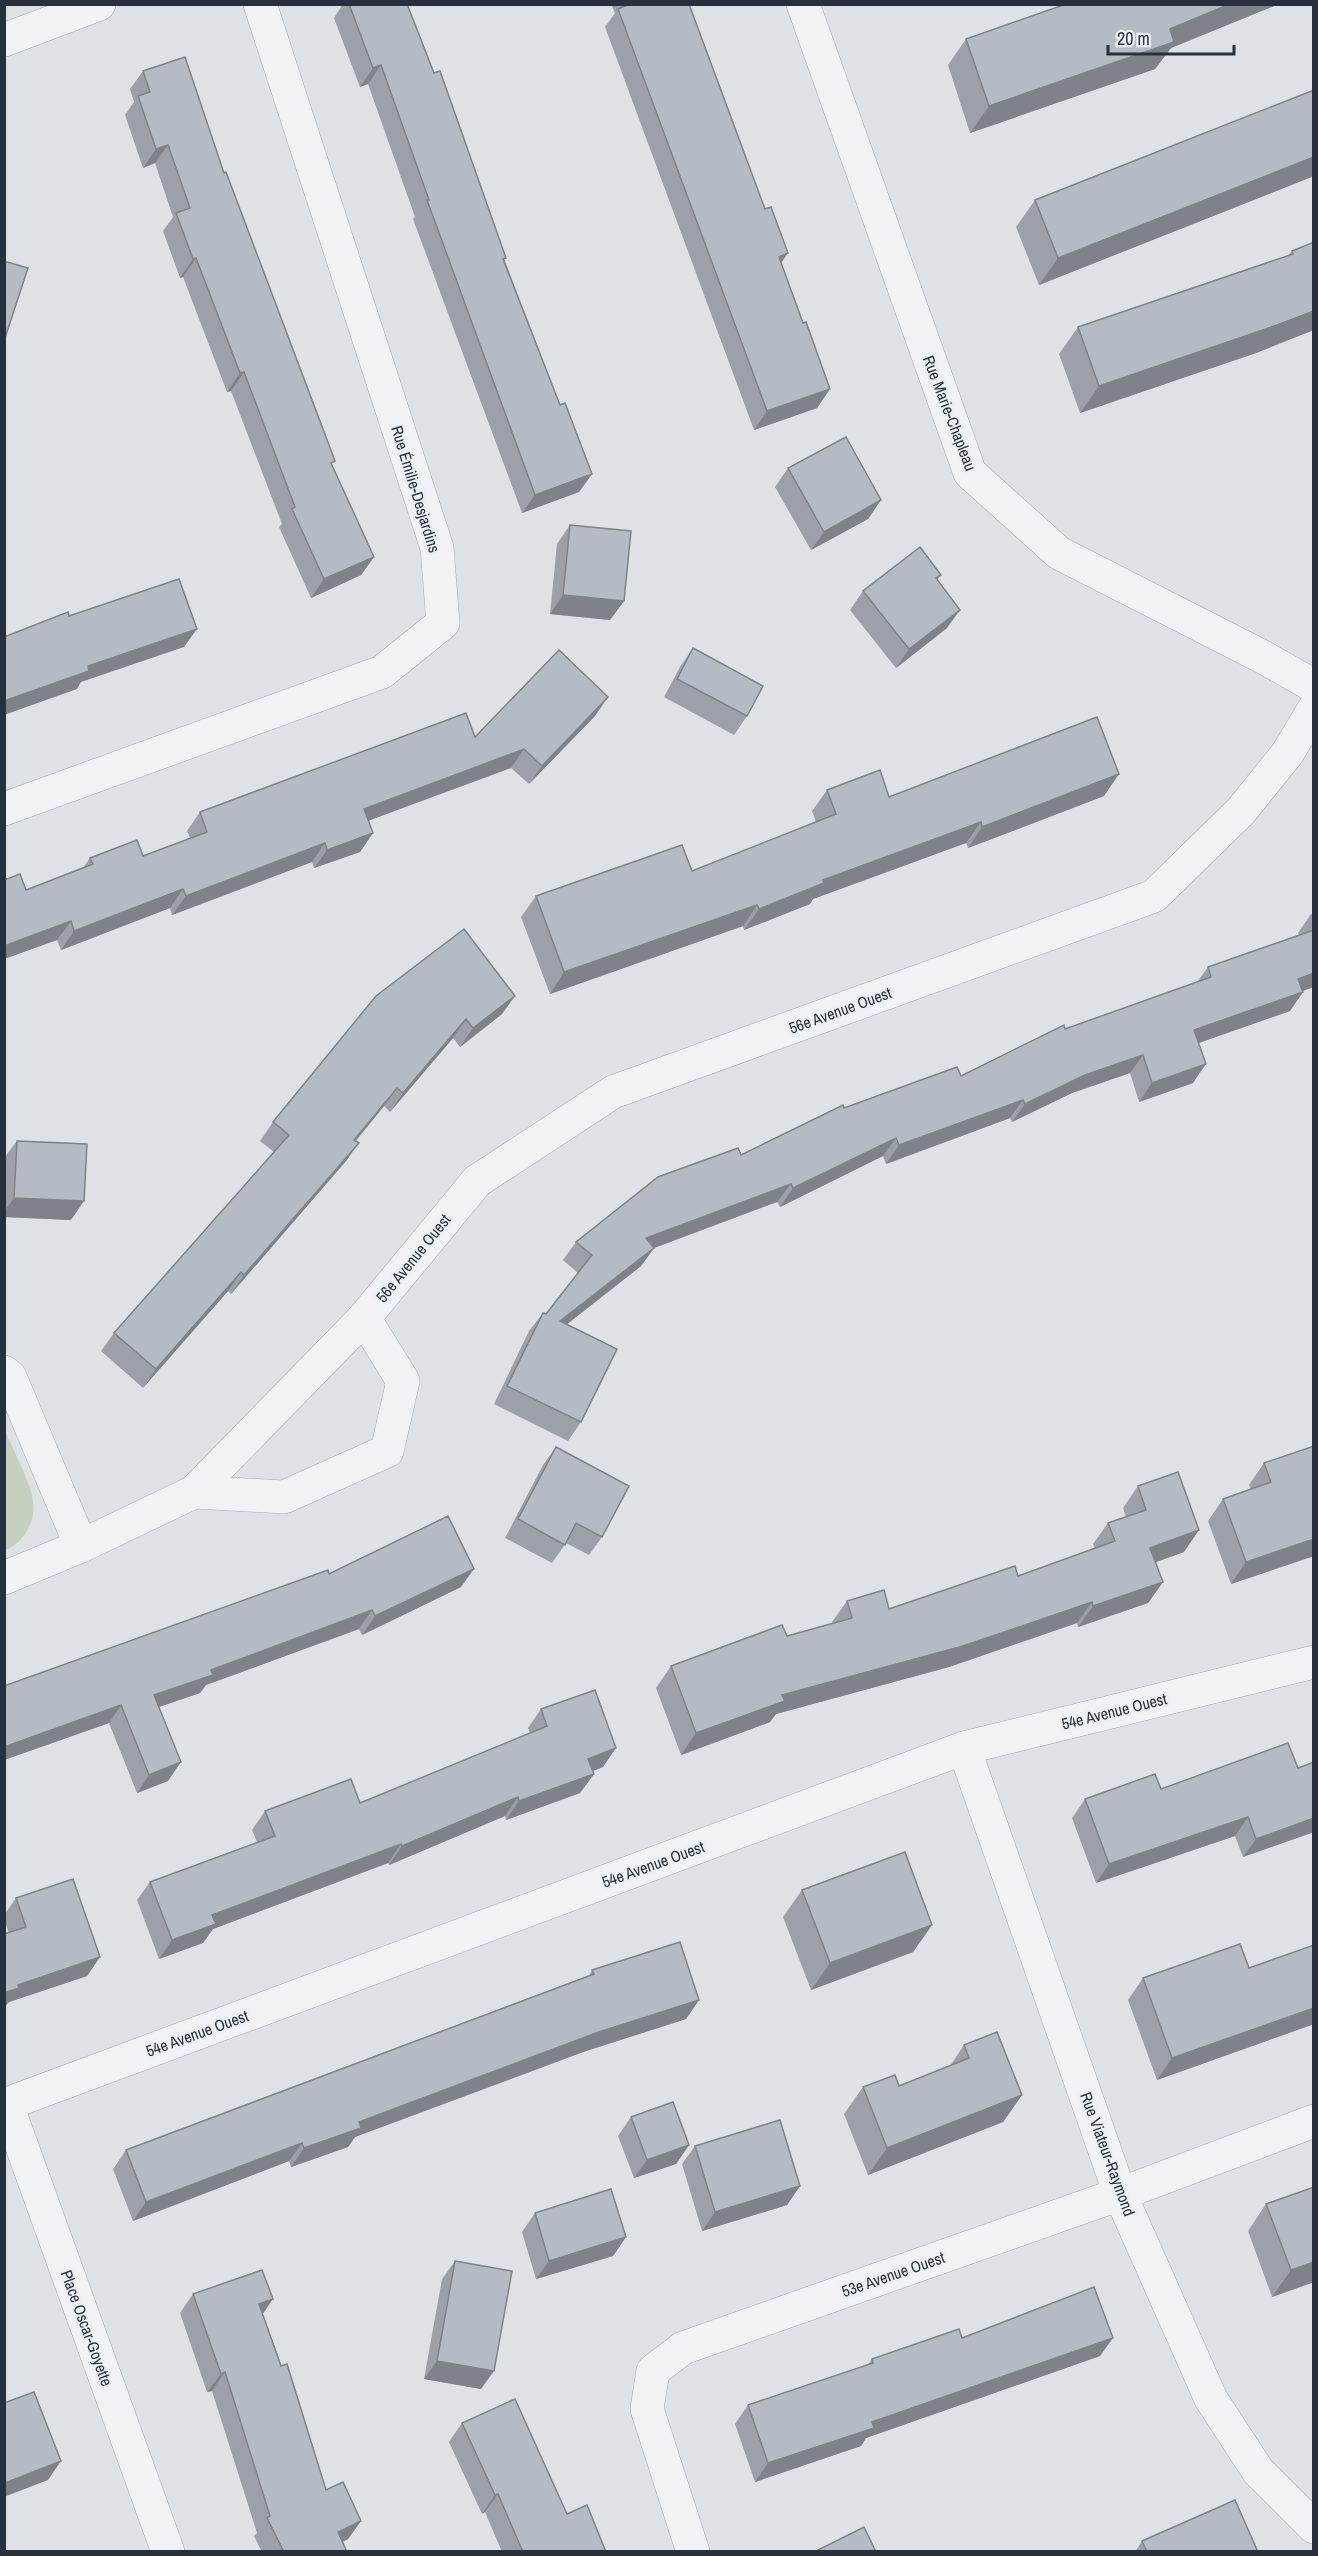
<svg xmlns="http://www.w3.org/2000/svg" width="1318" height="2556" viewBox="0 0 1318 2556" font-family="'Archivo Narrow',sans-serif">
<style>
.green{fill:#c4d1bf}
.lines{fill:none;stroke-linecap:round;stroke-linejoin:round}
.minor-casing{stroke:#a3a9b1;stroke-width:34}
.minor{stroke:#f0f2f6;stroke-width:33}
.wall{fill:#9ca1a9}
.shaded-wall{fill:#7f8389}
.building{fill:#b5bbc4;stroke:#7f8389;stroke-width:1.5}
.labels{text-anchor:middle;stroke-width:6;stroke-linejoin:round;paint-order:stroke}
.street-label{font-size:16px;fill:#27303d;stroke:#edf0f5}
</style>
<rect width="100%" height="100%" fill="#dee2e7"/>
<path class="green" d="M5 1430C12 1448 31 1483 33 1501 36 1521 24 1543 5 1550Z"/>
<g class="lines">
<g class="minor-casing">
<g id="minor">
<polyline points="803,4 970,473 1059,553 1263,657 1314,686"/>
<polyline points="4,40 99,4"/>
<polyline points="4,809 382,672 443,623 437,548 260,4"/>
<polyline points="4,1372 10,1377 81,1546"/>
<polyline points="194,1492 284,1497 387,1451 403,1381 364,1318"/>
<polyline points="4,1578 81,1546 194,1492 364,1318 477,1181 613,1092 1154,896 1241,811 1287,754 1314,709"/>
<polyline points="964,1748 1120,2194 1211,2399 1258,2471 1314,2527"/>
<polyline points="4,2105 964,1748 1314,1662"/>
<polyline points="7,2105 168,2552"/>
<polyline points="693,2552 647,2409 653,2371 683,2348 1120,2194 1314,2121"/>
</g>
</g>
<use href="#minor" class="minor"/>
</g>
<g class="wall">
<polygon points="343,4 407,4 560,405 592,474 579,492 522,513 413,219 415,217 368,84 360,87 334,18"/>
<polygon points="611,4 689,4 781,264 803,323 830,389 817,408 754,430 605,27 615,13"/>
<polygon points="1066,4 1279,4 1171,48 1155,69 970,133 948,65 966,39"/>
<polygon points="143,71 224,173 332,465 374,557 361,575 311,598 279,527 282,524 231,391 227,392 183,277 180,278 163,231 173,217 155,163 143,168 125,115 134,102 130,89"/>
<polygon points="1314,90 1314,176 1039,285 1016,227 1035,200"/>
<polygon points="1314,242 1259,352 1080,413 1059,354 1078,327 1289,255 1292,251"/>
<polygon points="788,468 881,500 868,519 811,550 775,487"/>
<polygon points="570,525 624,601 610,620 550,614 557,544"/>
<polygon points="941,575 937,580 947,628 896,668 850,610 863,591"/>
<polygon points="693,648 747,716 734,735 664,697 680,667"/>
<polygon points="595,716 529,784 511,768 368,821 373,833 360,852 314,868 312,862 172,915 170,908 61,950 57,940 4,959 4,880 26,890 83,868 90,858 143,856 190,838 187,831 200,812 475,737"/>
<polygon points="827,790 889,797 1104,796 968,848 966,843 813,899 810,904 744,930 743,926 550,994 521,917 536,896 692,871 816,822 812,811"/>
<polygon points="1311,914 1314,914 1314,987 1302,991 1290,1011 1199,1043 1193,1083 1139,1102 1130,1073 1072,1093 1012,1122 1010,1118 886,1164 883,1156 780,1207 777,1202 654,1248 641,1266 567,1324 581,1422 568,1441 494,1404 529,1331 543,1313 546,1314 578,1273 563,1260 576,1242 741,1155 844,1108 961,1076 1065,1029 1197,982 1208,967 1299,935 1298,933"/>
<polygon points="376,996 502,1014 460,1047 453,1038 390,1112 384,1106 356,1141 346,1161 231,1294 228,1291 143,1388 101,1351 114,1333 274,1152 260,1141 273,1122"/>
<polygon points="17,1141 71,1220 4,1217 4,1158"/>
<polygon points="556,1447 602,1537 589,1555 566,1543 552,1563 505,1538 543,1465"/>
<polygon points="1264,1463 1314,1556 1231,1584 1208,1521 1223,1499 1251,1489 1249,1485"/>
<polygon points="1138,1486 1184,1552 1156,1562 1163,1582 1148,1603 1078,1627 1077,1623 949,1667 776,1714 770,1722 681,1755 656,1688 671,1666 833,1624 832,1622 847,1601 889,1609 1018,1576 1095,1548 1093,1544 1108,1523 1126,1517 1123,1508"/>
<polygon points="329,1574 461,1587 362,1635 359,1629 206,1685 200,1693 159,1707 168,1781 137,1793 109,1723 4,1760"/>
<polygon points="541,1709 603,1767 592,1771 594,1774 580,1793 506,1820 505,1816 389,1865 388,1863 213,1929 203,1943 159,1959 137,1900 150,1882 257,1842 252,1830 265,1811 360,1803 530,1733 528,1728"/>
<polygon points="1314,1762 1314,1832 1243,1857 1235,1836 1096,1883 1072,1818 1085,1799 1161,1789 1298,1768"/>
<polygon points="802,1890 932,1925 913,1952 811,1990 783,1917"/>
<polygon points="16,1898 100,1957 87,1976 9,2002 4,2007 4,1934 9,1933 4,1920 4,1915"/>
<polygon points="1314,1945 1314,2024 1157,2080 1128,2000 1143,1978 1249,1968"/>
<polygon points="592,1970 699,2000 686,2019 583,2052 355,2137 348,2147 291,2167 289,2161 133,2221 113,2169 126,2150 589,1976"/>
<polygon points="964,2045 1022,2095 1003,2122 868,2175 844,2114 863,2087 899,2086 950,2066"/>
<polygon points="631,2117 689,2145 676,2164 634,2178 618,2136"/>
<polygon points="695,2146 800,2186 787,2205 702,2231 682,2164"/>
<polygon points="1314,2187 1314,2282 1272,2297 1248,2231 1266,2204"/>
<polygon points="535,2213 626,2237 613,2256 536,2279 522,2232"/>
<polygon points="455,2261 481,2389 424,2379 442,2279"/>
<polygon points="193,2294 263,2314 326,2490 361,2521 348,2539 343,2542 347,2552 262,2552 254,2536 257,2533 212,2391 207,2392 180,2313"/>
<polygon points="962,2338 1100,2356 866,2438 861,2446 755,2482 735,2424 748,2405 868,2365 872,2359"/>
<polygon points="462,2423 567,2514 606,2552 502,2552 485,2512 482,2514 449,2442"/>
<polygon points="1142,2541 1258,2552 1135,2552"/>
</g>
<g class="shaded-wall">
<polygon points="1230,4 1279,4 1171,48 1155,69 970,133 989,106 1170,29"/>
<polygon points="381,65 368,84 360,87 373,68"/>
<polygon points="168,145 155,163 143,168 156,149"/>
<polygon points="1314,157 1314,176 1039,285 1058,258"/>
<polygon points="788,253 775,272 779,257"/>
<polygon points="196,258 183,277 180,278 193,259"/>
<polygon points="1314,311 1314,330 1259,352 1080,413 1099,386"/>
<polygon points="244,372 231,391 227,392 240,373"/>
<polygon points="830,389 817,408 754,430 767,411"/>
<polygon points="592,474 579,492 522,513 535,495"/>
<polygon points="881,500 868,519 811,550 824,532"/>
<polygon points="374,557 361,575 311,598 324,579"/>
<polygon points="563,595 624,601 610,620 550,614"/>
<polygon points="960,610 947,628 896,668 909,649"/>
<polygon points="197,629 184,647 81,682 77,689 4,715 4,701 88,666"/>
<polygon points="608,697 595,716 529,784 542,766"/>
<polygon points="524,749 511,768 351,827 364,809"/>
<polygon points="1119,774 1104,796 968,848 982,827"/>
<polygon points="981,822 966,843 813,899 810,904 744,930 759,909 823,880"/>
<polygon points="373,833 360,852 314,868 327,850"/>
<polygon points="325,843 312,862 172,915 186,896"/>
<polygon points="183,889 170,908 61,950 74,931"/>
<polygon points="757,905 743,926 550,994 564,972"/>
<polygon points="71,921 57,940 4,959 4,946"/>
<polygon points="1314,973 1314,987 1285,997 1298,979"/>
<polygon points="1303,992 1290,1011 1181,1049 1194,1030"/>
<polygon points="515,996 502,1014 460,1047 473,1028"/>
<polygon points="466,1019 453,1038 390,1112 403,1093"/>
<polygon points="1143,1055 1130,1073 1072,1093 1012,1122 1025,1104 1085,1075"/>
<polygon points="1206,1064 1193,1083 1139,1102 1152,1083"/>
<polygon points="397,1088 384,1106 341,1158 354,1140"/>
<polygon points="1023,1100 1010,1118 886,1164 899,1145"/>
<polygon points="896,1138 883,1156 780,1207 793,1188"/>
<polygon points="359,1143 346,1161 231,1294 244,1275"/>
<polygon points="791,1184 777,1202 654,1248 641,1266 547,1340 560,1321 646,1238"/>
<polygon points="14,1198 84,1201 71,1220 4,1217 4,1212"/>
<polygon points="241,1272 228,1291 143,1388 156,1369"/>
<polygon points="1199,1530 1184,1552 1136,1569 1150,1548"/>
<polygon points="1314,1539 1314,1556 1231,1584 1246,1562"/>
<polygon points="474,1569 461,1587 362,1635 375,1616"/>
<polygon points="1163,1582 1148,1603 1078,1627 1093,1606"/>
<polygon points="1092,1602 1077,1623 949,1667 776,1714 770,1722 681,1755 696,1733 782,1695"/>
<polygon points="372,1610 359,1629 206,1685 200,1693 141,1713 154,1695 211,1670"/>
<polygon points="121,1705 109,1723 4,1760 4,1747"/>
<polygon points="616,1748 603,1767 575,1778 588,1759"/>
<polygon points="181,1762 168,1781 137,1793 149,1775"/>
<polygon points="594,1774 580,1793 506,1820 519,1801"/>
<polygon points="518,1797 505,1816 389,1865 402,1846"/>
<polygon points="1248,1817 1235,1836 1096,1883 1109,1864"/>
<polygon points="1314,1818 1314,1832 1243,1857 1256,1839"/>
<polygon points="401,1844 388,1863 213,1929 203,1943 159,1959 172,1940 212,1915"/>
<polygon points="932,1925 913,1952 811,1990 830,1963"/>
<polygon points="100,1957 87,1976 9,2002 4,2007 4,1993 18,1985"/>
<polygon points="699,2000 686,2019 583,2052 355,2137 348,2147 291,2167 304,2148 359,2122 596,2033"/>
<polygon points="1314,2008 1314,2024 1157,2080 1172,2058"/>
<polygon points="1022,2095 1003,2122 868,2175 887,2148"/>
<polygon points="302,2143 289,2161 133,2221 146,2202"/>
<polygon points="689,2145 676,2164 634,2178 647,2160"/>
<polygon points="800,2186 787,2205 702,2231 715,2212"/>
<polygon points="626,2237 613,2256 536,2279 549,2261"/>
<polygon points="1314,2262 1314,2282 1272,2297 1291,2270"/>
<polygon points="273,2299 260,2318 259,2304"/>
<polygon points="1113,2338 1100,2356 866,2438 861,2446 755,2482 768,2463 872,2422"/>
<polygon points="437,2361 494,2371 481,2389 424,2379"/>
<polygon points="225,2372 212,2391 207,2392 221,2374"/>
<polygon points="61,2461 48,2480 4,2497 5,2483"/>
<polygon points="498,2494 485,2512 482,2514 495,2495"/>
<polygon points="361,2521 348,2539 325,2550 338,2532"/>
</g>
<g class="building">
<polygon points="349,4 407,4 434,73 440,71 506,258 503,259 560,405 565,403 592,474 535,495 427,200 429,200 381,65 373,68"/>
<polygon points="630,4 689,4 765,209 771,207 788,253 779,257 803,323 806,322 830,389 767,411 618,9"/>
<polygon points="1066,4 1230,4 1170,29 1174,42 989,106 966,39"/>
<polygon points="185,57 224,173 226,172 335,461 331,463 374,557 324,579 292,509 295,507 244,372 240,373 196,258 193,259 176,213 190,208 168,145 156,149 138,96 150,92 143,71"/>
<polygon points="1314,90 1314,157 1058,258 1035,200"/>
<polygon points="1314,242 1314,311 1277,325 1099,386 1078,327 1293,254 1292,251"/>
<polygon points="4,261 28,268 4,341"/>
<polygon points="846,437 881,500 824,532 788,468"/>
<polygon points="570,525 631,531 624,601 563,595"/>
<polygon points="920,547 941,575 936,578 960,610 909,649 863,591"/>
<polygon points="179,579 197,629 88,666 89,671 4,701 4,637 68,612 69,616"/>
<polygon points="693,648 763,686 747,716 677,679"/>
<polygon points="559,650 608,697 542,766 524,749 364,809 373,833 327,850 325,843 186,896 183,889 74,931 71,921 4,946 4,880 20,874 26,890 93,864 90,858 137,840 143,856 207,832 200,812 466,713 475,737"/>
<polygon points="1097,717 1119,774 982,827 981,822 823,880 824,883 759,909 757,905 564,972 536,896 682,845 692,871 836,814 827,790 880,770 889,797"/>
<polygon points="464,929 515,996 473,1028 466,1019 403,1093 397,1088 354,1140 359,1143 244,1275 241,1272 156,1369 114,1333 289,1135 273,1122 376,996"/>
<polygon points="1314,930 1314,973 1298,979 1303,992 1194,1030 1206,1064 1152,1083 1143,1055 1085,1075 1025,1104 1023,1100 899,1145 896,1138 793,1188 791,1184 646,1238 654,1248 560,1321 617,1349 581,1422 507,1386 543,1313 546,1314 592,1255 576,1242 658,1177 738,1148 741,1155 843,1105 844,1108 957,1067 961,1076 1064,1025 1065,1029 1211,977 1208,967"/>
<polygon points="17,1141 87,1144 84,1201 14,1198"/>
<polygon points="1314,1446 1314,1539 1246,1562 1223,1499 1271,1482 1264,1463"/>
<polygon points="556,1447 629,1486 602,1537 576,1523 565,1545 518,1519"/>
<polygon points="1178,1472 1199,1530 1150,1548 1163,1582 1093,1606 1092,1602 963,1646 782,1695 785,1701 696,1733 671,1666 782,1625 787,1636 852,1618 847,1601 884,1590 889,1609 1015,1566 1018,1576 1115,1541 1108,1523 1146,1510 1138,1486"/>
<polygon points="448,1516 474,1569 375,1616 372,1610 211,1670 213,1675 154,1695 181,1762 149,1775 121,1705 4,1747 4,1686 328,1570 329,1574"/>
<polygon points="595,1690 616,1748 588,1759 594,1774 519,1801 518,1797 402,1846 401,1844 212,1915 216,1924 172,1940 150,1882 275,1836 265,1811 351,1779 360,1803 547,1726 541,1709"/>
<polygon points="1288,1743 1298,1768 1314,1762 1314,1818 1256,1839 1248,1817 1109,1864 1085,1799 1155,1774 1161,1789"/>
<polygon points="905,1852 932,1925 830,1963 802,1890"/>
<polygon points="73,1879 100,1957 18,1985 19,1988 4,1993 4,1934 26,1927 16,1898"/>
<polygon points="680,1942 699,2000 596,2033 359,2122 361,2128 304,2148 302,2143 146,2202 126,2150 594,1974 592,1970"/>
<polygon points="1240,1944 1249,1968 1314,1945 1314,2008 1172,2058 1143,1978"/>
<polygon points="997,2032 1022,2095 887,2148 863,2087 895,2075 899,2086 969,2058 964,2045"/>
<polygon points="673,2102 689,2145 647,2160 631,2117"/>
<polygon points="780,2120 800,2186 715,2212 695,2146"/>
<polygon points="1314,2187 1314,2262 1291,2270 1266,2204"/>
<polygon points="611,2189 626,2237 549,2261 535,2213"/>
<polygon points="455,2261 512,2271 494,2371 437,2361"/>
<polygon points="262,2270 273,2299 259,2304 281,2366 287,2364 326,2490 343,2482 361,2521 338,2532 347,2552 284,2552 267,2518 270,2516 225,2372 221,2374 193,2294"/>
<polygon points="1094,2287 1113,2338 872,2422 874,2428 768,2463 748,2405 873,2363 872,2359 959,2329 962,2338"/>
<polygon points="34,2392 61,2461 5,2483 4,2403"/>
<polygon points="515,2399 567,2514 587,2505 606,2552 523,2552 498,2494 495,2495 462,2423"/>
<polygon points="1235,2500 1258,2552 1147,2552 1142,2541"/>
<polygon points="864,2527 876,2552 814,2552"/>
</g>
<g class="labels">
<g class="street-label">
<text transform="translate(950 413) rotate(69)" y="6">Rue Marie-Chapleau</text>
<text transform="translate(416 489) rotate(73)" y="6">Rue Émilie-Desjardins</text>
<text transform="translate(840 1010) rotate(-20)" y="6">56e Avenue Ouest</text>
<text transform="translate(413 1258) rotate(-51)" y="6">56e Avenue Ouest</text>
<text transform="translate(1114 1711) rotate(-14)" y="6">54e Avenue Ouest</text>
<text transform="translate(653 1864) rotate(-20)" y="6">54e Avenue Ouest</text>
<text transform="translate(197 2033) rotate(-20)" y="6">54e Avenue Ouest</text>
<text transform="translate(1108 2154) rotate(70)" y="6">Rue Viateur-Raymond</text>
<text transform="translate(893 2274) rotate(-19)" y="6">53e Avenue Ouest</text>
<text transform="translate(87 2328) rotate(70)" y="6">Place Oscar-Goyette</text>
</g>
</g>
<rect width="1318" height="2556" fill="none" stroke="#27303d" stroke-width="12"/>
<path d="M1108 45v9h126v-9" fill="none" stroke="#27303d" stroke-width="3"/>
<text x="1117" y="45" font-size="18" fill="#27303d" stroke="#edf0f5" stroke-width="4.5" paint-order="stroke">20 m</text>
</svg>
